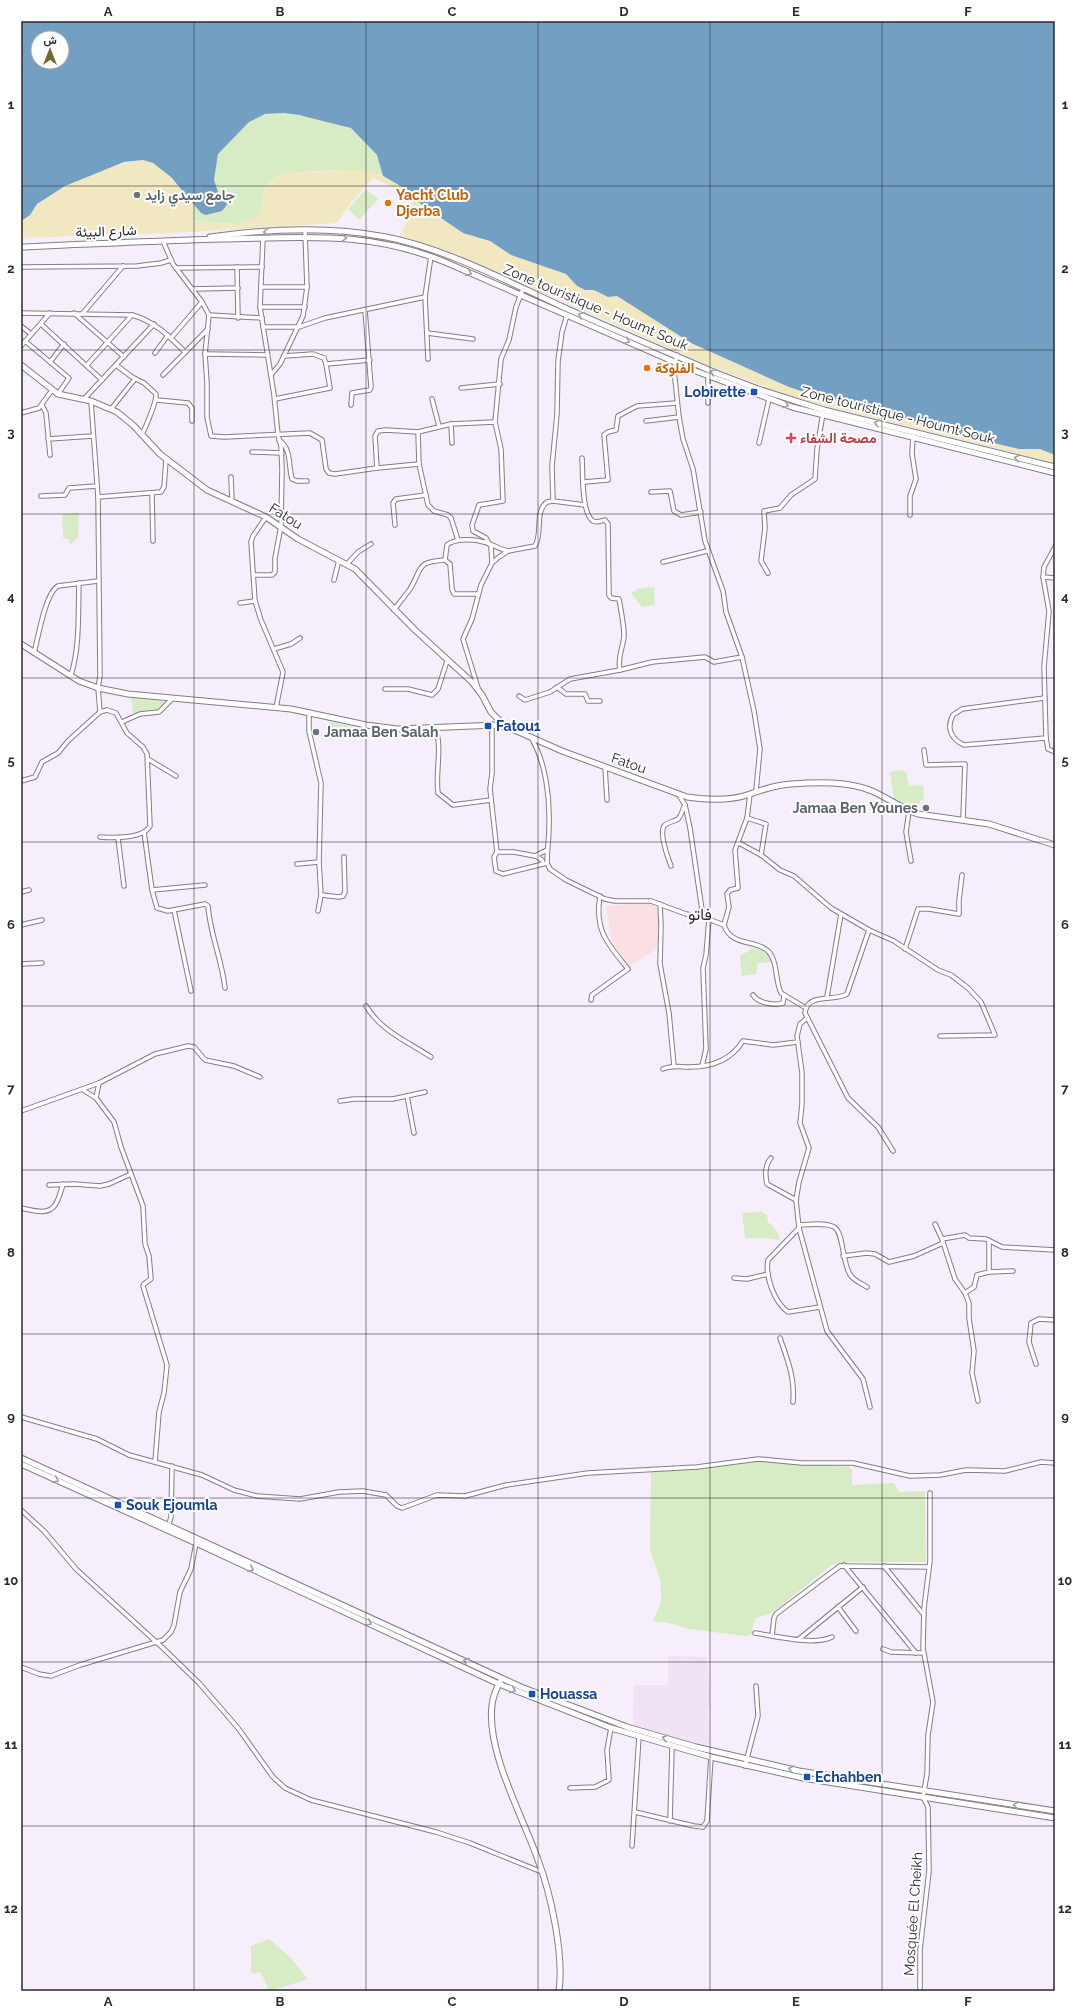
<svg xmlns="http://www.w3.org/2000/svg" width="1076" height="2012" viewBox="0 0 1076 2012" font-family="Raleway,Vazirmatn,sans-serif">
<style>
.built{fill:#f0e3f6}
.education{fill:#fadfe5}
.green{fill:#d7ebc5}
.sand{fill:#f1e8c2}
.water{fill:#739fc3;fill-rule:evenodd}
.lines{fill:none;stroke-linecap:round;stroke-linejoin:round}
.street-casing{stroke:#847c88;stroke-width:5.5}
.secondary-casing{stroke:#847c88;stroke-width:7}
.street{stroke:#fff;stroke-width:3.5}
.secondary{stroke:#fff;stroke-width:5}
.oneway{stroke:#a09fa1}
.grid{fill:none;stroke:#2c292e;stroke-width:1;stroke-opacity:0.55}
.worship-dot{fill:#6b7280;stroke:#fff;stroke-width:1.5}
.food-dot{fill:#e8710a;stroke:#fff;stroke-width:1.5}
.transit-dot{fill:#1a4fb4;stroke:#fff;stroke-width:1.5}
.health-dot{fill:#e0444e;stroke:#fff;stroke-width:1.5}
.labels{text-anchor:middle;stroke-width:4;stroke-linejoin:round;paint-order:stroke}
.worship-label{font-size:14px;font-weight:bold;fill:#5b616d;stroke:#fff;text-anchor:start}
.food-label{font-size:14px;font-weight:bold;fill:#c56008;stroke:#fff;text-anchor:start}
.street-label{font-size:14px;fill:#2c292e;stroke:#fff}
.transit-label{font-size:14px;font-weight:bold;fill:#164399;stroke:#fff;text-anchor:start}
.health-label{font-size:14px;font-weight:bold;fill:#be3a42;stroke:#fff;text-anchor:start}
.quarter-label{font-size:16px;fill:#2c292e;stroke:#fff}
.neatline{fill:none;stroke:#2c292e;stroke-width:1.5}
.grid-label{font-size:13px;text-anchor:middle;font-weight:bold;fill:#2c292e}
</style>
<rect width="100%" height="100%" fill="#f6eefa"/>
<polygon class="built" points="668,1656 707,1657 711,1706 708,1707 709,1747 633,1725 634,1685 668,1685"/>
<polygon class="education" points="643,903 652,903 656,908 660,924 659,947 630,966 615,947 611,936 606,906"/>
<g class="green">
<path d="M284 113 322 119 351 128 377 155 383 176C364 168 283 168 269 182 262 189 264 205 260 214L254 219 237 224 192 221 194 204 201 213 222 211 227 205 224 199 219 195 214 180 218 154 249 122 265 114Z"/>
<polygon points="366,189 378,199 359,220 348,209"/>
<polygon points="69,513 79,513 78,537 71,544 69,543 70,539 63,538 62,514"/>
<polygon points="654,587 655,605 642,607 631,593 637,589"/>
<polygon points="131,697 167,702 160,711 133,715"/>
<polygon points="330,722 354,727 354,731 330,740"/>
<polygon points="902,770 906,772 909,786 923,785 924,799 920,800 919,810 910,809 894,799 890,772"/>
<polygon points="753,948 764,951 771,962 758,963 756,974 742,976 740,956"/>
<polygon points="762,1212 767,1215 768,1222 777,1231 780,1240 765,1238 745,1238 742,1213"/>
<polygon points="765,1461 846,1466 852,1469 852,1485 894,1483 899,1492 925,1491 926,1562 849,1562 833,1564 770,1614 756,1618 753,1624 752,1634 746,1636 689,1629 669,1623 653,1621 661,1603 661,1589 660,1579 650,1550 651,1472"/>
<polygon points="269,1939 291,1958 307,1978 306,1980 269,1991 261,1972 251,1973 251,1946"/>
</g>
<path class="sand" d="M143 160C166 167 179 187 194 204L192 221C199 223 205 221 211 222 230 225 244 225 260 214 267 195 260 181 284 173L355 170 375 173 404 188 422 205 463 233 490 241 511 255 566 274 577 286 585 290H594L608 297 617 296 691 343 789 387 816 396 844 401 892 413 935 429 1019 448 1040 449 1055 455V463L798 399 712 367 548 295 400 235 412 211 410 207 412 205C400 191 390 185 373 178L351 203 337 223 174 233 21 238V221C29 217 31 210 38 204 58 186 116 162 143 160Z"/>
<path class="water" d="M21 21H1055V455L1040 449H1019L935 429 892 413 844 401 816 396 789 387 691 343 617 296 608 297 594 290H585L577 286 566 274 511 255 490 241 463 233 422 205 404 188 383 176 377 155 351 128 299 115 284 113 265 114 249 122 218 154 214 180 219 195 224 199 227 205 222 211 206 215 201 213 171 177 153 163 143 160 124 162 65 186 37 204 30 215 21 221ZM38 38H62V62H38Z"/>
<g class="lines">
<g class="street-casing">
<g id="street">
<polyline points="163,241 173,264 202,302 209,315 205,354 207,383 207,417 211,436 224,437 310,433 322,440 326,469 329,473 335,474 377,468 419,464"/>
<polyline points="21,267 137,266 161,263 171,260"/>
<polyline points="237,267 238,318"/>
<polyline points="176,268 262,267"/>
<polyline points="261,287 307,287"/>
<polyline points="192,289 238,288"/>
<polyline points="260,307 305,307"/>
<path d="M21 313 132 315C154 321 169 336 185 352"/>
<polyline points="74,313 124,357"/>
<polyline points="83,313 123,266"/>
<polyline points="209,315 262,318"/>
<polyline points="41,324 102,380"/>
<polyline points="21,326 31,334"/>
<polyline points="263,327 299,327 325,318 425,297"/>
<polyline points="427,333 473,339"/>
<polyline points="171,338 202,302"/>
<polyline points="25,341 69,378 58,394"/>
<polyline points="21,346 50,313"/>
<polyline points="155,353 168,335"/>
<polyline points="205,354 267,355"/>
<polyline points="677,355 674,370 679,417 683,439 693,469 705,541 723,591 726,612 742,657 754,711 760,749 756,791"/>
<polyline points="428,359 425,297 431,256"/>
<polyline points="50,362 64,344"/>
<polyline points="326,364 370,360"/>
<polyline points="87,365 132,315"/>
<path d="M116 365 132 377 144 383 156 394C157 400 146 427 142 434"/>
<polyline points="163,375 208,329"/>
<polyline points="271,375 280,364 303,316 307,287 305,231"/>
<polyline points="461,388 500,384"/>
<polyline points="84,399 154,324"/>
<polyline points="275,399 330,388 326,364 324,358 313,354 284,356"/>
<polyline points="432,399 439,426"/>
<polyline points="157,400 188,403 192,408 192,421"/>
<polyline points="91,401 98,497 100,676 98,688 100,712"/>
<polyline points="708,403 708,376"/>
<polyline points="42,405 46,413 50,455"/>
<polyline points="351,405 352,393 370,390 371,387 365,310"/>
<polyline points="111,409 135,379"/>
<polyline points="21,413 39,408 52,390"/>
<polyline points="646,421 679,417"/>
<polyline points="451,424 452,443"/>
<polyline points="418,432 419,464 428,505 434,511 448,515 451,518 458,540"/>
<polyline points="48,439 93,436"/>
<path d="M279 440C292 449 288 465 292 479L297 481H307"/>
<polyline points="759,443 769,399"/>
<polyline points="252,452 282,453"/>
<path d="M582 458C583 471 581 513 593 521 596 523 601 521 605 520L608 524 609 595 611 598 619 599C621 611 624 624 624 636 623 649 617 656 620 670"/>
<polyline points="377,468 375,436 378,431 386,430 418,432 451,424 495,422"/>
<polyline points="231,477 232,501"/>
<polyline points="584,482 608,480 604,435 608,432 616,430 618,416 637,406 677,403"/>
<polyline points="651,492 670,491 674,511 681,515 701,512"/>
<polyline points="152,493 153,541"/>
<polyline points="41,496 65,495 69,488 97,486"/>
<polyline points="98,497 161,492 164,487 166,460"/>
<polyline points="553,501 585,505"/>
<polyline points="910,515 910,496 916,479 912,454 913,436"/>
<polyline points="266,517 253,536 251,542 255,601 261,620 283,672 276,708"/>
<polyline points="395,525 393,503 396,499 426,495"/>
<polyline points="489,544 486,538 473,531 472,525 479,505 503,501 501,449 495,422 501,359 509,340 516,307 523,289"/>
<polyline points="491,546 492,563"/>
<polyline points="1055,547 1044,567 1043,577 1049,611 1044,667 1046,738 1048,749 1055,752"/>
<path d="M445 560 447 545C455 538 474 539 484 542 492 544 499 549 508 551"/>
<polyline points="663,562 707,551"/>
<polyline points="347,564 358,552 371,544"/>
<polyline points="768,573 761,561 765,528 764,511 780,508 791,495 815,479 817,449 823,413"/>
<polyline points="254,575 272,575 275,572 275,558 281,526 282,469 281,446 278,435 274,395 260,307 263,238"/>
<polyline points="1043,577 1055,578"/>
<polyline points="334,580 339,560"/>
<polyline points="240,603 255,601"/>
<path d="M394 610C399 603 405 596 410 589 423 568 415 562 445 560L450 564 452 589 454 594H477"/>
<polyline points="274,649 291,644 300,638"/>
<path d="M34 653C38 639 45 593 58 586L98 581"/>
<path d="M71 675C80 647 78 613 79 583"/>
<polyline points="557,687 566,694 585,694 588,701 600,701"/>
<path d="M478 688 463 639 472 619 481 585 492 563 499 557 508 551 535 546C543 534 534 512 547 502L553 501 552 466 557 414 558 361 562 332 567 315"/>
<polyline points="385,689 408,689 432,695 438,689 447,661"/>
<polyline points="519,696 525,700 550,692 570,679 620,670 652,662 705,657 714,662 742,657"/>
<path d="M1045 698 962 709 953 715C946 728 951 739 964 745L1046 738"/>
<polyline points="309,712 309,731 321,783 319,862 321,895 318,911"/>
<polyline points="122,722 140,714 159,712 172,699"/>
<polyline points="492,724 492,773 490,789 497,852 494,857 496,871 503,874 547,863"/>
<path d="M435 728C443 747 435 772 438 793L453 805 491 800"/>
<path d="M532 739C546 764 550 798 549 826 549 839 547 851 547 863L550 869 566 880 605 899 615 901H651L686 914 703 917 724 925"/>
<polyline points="924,750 926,765 965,764 963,819"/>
<polyline points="148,759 176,776"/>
<polyline points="605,767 607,800"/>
<path d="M21 781 35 777 42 762 58 753 68 741 100 712 107 710 116 713 127 733 143 747 147 754 150 826C143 839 112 838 100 837"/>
<path d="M750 794 747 818 735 850 738 888 730 890 727 894 729 907 724 925C731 947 756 939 768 951 778 961 775 981 781 993L806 1008"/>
<polyline points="685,805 690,828 703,917"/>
<polyline points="909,811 906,832 911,861"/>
<polyline points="747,818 766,824 761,855"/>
<path d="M144 832 152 890 157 908 168 911 205 904 208 906C210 934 222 960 225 988"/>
<polyline points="118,838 124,886"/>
<polyline points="739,843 761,855 780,870 794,876 831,908 869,930 894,941 938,970 951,975 968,988 981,1002 995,1035 940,1036"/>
<polyline points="497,852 514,852 535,856 547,850"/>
<polyline points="536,856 542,860 543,864"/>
<polyline points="297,864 319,862"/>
<path d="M671 866C668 858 659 834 664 826 667 822 674 822 678 819 682 815 682 810 685 805L679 795"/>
<polyline points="152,890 205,885"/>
<polyline points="21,892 29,890"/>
<polyline points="321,895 339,897 343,896 345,892 344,857"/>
<polyline points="660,904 661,925 660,964 669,1013 674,1066"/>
<polyline points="174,910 191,991"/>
<polyline points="21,925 42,920"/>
<path d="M869 930 847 994C835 1002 807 992 805 1013L848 1098 878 1127 893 1151"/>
<polyline points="905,949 918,909 929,909 959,914 959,900 962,875"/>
<polyline points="21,964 42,963"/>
<path d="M753 995C758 1003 775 1006 783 1003L784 996"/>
<polyline points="827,997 841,914"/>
<path d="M591 1000 592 995 628 969C608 944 594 931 600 896"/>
<path d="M366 1006C381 1031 408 1042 431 1057"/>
<polyline points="807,1018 800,1024 797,1036 802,1073 802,1104 800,1123 809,1148 799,1182 796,1200 799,1228 827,1331 863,1379 870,1407"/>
<polyline points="702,1066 706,1049 703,968 706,955 709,919"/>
<path d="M663 1069C673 1065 679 1067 690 1067 712 1067 731 1060 743 1041L773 1045 798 1042"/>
<polyline points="83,1090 96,1098 114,1122 121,1147 143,1206 145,1244 149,1256 151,1279 144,1284 143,1286 167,1365 164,1393 159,1412 155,1462"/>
<polyline points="407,1096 414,1133"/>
<polyline points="96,1098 99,1083"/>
<polyline points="340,1101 354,1099 393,1099 425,1092"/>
<polyline points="21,1111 99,1083 155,1054 188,1046 194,1047 205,1060 234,1066 260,1077"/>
<path d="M771 1158C765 1165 765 1175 767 1184L796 1200"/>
<polyline points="49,1185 74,1184 100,1186 109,1184 131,1174"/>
<path d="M21 1208C51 1215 55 1213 63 1184"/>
<polyline points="935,1224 942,1239 955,1279 965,1293 969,1303 969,1318 974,1351 972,1373 978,1401"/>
<path d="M799 1225C809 1225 825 1222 834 1227 844 1232 842 1265 851 1276 855 1281 862 1284 867 1287"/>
<path d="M799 1228 768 1260C765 1276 774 1302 788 1312L820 1307"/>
<polyline points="942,1239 965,1235 969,1238 986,1239 1002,1247 1055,1250"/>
<polyline points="843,1256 867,1253 875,1254 889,1262 914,1256 943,1243"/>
<polyline points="989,1272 1013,1271"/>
<polyline points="734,1278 747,1279 768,1274"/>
<polyline points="965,1293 974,1287 977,1275 989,1272 989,1241"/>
<path d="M780 1338C788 1361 795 1378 793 1402"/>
<polyline points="1036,1364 1029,1342 1031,1323 1039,1319 1055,1320"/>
<polyline points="21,1417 97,1439 129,1455 202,1475 234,1490 257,1496 300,1499 339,1492 363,1491 386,1495 397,1506 402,1508 437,1495 465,1496 506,1485 588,1473 697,1467 758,1459 802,1463 853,1463 910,1476 940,1475 966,1470 1005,1471 1041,1462 1055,1463"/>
<polyline points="21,1510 44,1531 76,1569 164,1649 199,1683 238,1728 273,1777 285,1788 311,1800 436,1832 470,1843 542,1872"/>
<polyline points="168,1527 171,1517 172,1466"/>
<polyline points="844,1565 916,1653"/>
<polyline points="884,1566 924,1615"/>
<polyline points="838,1607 856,1631"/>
<path d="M755 1633C775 1636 814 1646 832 1637"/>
<polyline points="772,1636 774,1618 776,1614 840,1566 929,1567"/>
<polyline points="799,1639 863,1587"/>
<polyline points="883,1649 891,1652 923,1653"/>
<polyline points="21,1667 39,1674 51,1676 80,1665 163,1640 171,1632 174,1625 180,1592 191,1569 196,1543"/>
<polyline points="745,1766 758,1716 756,1686"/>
<polyline points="570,1788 595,1787 609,1780 607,1750 611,1728"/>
<polyline points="635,1812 694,1826 703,1827 707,1821 711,1757"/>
<polyline points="670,1821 672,1747"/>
<polyline points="632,1846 639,1736"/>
<polyline points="920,1991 920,1950 929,1871 928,1807 923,1797 927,1774 928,1735 933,1702 923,1648 924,1608 930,1561 930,1493"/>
</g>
</g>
<g class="secondary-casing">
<g id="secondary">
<path d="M210 237C266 229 330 226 386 237 444 248 509 282 563 307 614 330 665 351 716 373L758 389 824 410 1055 467"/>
<path d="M21 247C88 244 154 241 221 239 302 238 367 230 445 262L693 370 792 407 1055 473"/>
<polyline points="21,365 58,394 91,401 117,412 133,425 160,454 207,490 266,517 298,539 355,569 415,630 472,682 482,695 491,712 505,726"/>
<path d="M21 644 79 681 98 688 128 694 291 709 366 725 397 729 498 725 510 728 562 751 687 797C707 800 731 801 750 794 764 789 776 785 791 784 817 782 848 781 872 791 888 798 902 809 918 814L989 824 1055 845"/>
<polyline points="21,1458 521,1687 627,1727 696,1747 799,1771 1055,1811"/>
<polyline points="21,1464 196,1543 499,1684 611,1728 711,1757 803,1778 1055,1818"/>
<path d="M500 1682C496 1689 493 1697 492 1705 486 1751 523 1817 538 1860 551 1894 564 1955 559 1991"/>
</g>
</g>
<use href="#street" class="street"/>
<use href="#secondary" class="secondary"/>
</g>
<defs><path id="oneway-chevron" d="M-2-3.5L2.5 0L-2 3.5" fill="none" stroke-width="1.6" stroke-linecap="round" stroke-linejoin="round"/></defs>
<g class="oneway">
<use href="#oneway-chevron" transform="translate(266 232) rotate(178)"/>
<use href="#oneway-chevron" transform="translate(344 238) rotate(4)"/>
<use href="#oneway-chevron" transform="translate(469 273) rotate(23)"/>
<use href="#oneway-chevron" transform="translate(581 315) rotate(-157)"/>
<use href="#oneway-chevron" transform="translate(627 341) rotate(24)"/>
<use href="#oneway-chevron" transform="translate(713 372) rotate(-157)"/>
<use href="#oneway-chevron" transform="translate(786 405) rotate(20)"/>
<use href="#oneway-chevron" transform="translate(877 423) rotate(-166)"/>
<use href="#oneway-chevron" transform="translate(1017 458) rotate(-167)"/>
<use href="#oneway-chevron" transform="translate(56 1480) rotate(25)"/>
<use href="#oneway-chevron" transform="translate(251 1569) rotate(26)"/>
<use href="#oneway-chevron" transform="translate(369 1623) rotate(25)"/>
<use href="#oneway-chevron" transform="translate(466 1661) rotate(-156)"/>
<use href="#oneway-chevron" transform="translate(513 1690) rotate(23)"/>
<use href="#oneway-chevron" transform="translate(665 1738) rotate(-163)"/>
<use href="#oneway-chevron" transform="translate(791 1769) rotate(-169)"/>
<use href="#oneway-chevron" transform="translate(1016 1805) rotate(-172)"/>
</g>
<path class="grid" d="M194 21V1991M366 21V1991M538 21V1991M710 21V1991M882 21V1991M21 186H1055M21 350H1055M21 514H1055M21 678H1055M21 842H1055M21 1006H1055M21 1170H1055M21 1334H1055M21 1498H1055M21 1662H1055M21 1826H1055"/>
<g class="worship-dot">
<circle cx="137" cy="195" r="4"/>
<circle cx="316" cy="732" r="4"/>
<circle cx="926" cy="808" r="4"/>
</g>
<g class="food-dot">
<circle cx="388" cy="203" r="4"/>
<circle cx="647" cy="368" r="4"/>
</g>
<g class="transit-dot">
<rect x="750" y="388" width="8" height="8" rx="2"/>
<rect x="484" y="722" width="8" height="8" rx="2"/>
<rect x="114" y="1501" width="8" height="8" rx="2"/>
<rect x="528" y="1690" width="8" height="8" rx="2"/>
<rect x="803" y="1773" width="8" height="8" rx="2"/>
</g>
<path class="health-dot" d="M789 432h4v4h4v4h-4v4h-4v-4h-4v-4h4z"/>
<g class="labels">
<g class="worship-label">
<text x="145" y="200">جامع سيدي زايد</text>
<text x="324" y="737">Jamaa Ben Salah</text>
<text x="918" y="813" text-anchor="end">Jamaa Ben Younes</text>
</g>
<g class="food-label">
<text x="396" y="200">Yacht Club<tspan x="396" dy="16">Djerba</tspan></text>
<text x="655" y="373">الفلوكة</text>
</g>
<g class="street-label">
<text transform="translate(106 231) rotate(-2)" y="5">شارع البيئة</text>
<text transform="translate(596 307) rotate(23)" y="5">Zone touristique - Houmt Souk</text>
<text transform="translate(898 415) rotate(14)" y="5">Zone touristique - Houmt Souk</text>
<text transform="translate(286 516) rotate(32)" y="5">Fatou</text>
<text transform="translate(629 763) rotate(19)" y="5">Fatou</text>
<text transform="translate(913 1914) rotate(-86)" y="5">Mosquée El Cheikh</text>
</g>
<g class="transit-label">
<text x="746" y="397" text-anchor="end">Lobirette</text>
<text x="496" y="731">Fatou1</text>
<text x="126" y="1510">Souk Ejoumla</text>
<text x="540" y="1699">Houassa</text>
<text x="815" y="1782">Echahben</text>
</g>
<g class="health-label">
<text x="800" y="443">مصحة الشفاء</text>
</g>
<g class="quarter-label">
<text x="700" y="920">فاتو</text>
</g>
</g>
<rect width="1076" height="2012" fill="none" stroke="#ffffff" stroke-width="44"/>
<g transform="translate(50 50)"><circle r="19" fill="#ffffff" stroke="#aba9ab"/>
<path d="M0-3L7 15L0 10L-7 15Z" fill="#766835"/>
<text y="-6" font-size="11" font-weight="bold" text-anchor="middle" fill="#2c292e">ش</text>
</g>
<rect x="22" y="22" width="1032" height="1968" class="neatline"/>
<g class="grid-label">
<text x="108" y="16">A</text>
<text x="280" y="16">B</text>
<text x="452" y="16">C</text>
<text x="624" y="16">D</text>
<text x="796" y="16">E</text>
<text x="968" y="16">F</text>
<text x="11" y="109">1</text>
<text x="1065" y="109">1</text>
<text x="11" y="273">2</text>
<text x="1065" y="273">2</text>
<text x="11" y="437">3</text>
<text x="1065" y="437">3</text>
<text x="11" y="601">4</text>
<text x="1065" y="601">4</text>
<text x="11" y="765">5</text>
<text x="1065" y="765">5</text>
<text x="11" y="929">6</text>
<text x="1065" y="929">6</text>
<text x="11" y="1093">7</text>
<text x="1065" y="1093">7</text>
<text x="11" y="1257">8</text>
<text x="1065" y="1257">8</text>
<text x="11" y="1421">9</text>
<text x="1065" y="1421">9</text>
<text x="11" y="1585">10</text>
<text x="1065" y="1585">10</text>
<text x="11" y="1749">11</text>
<text x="1065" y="1749">11</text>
<text x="11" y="1913">12</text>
<text x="1065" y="1913">12</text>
<text x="108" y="2006">A</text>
<text x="280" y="2006">B</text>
<text x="452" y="2006">C</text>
<text x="624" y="2006">D</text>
<text x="796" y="2006">E</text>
<text x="968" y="2006">F</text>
</g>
</svg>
